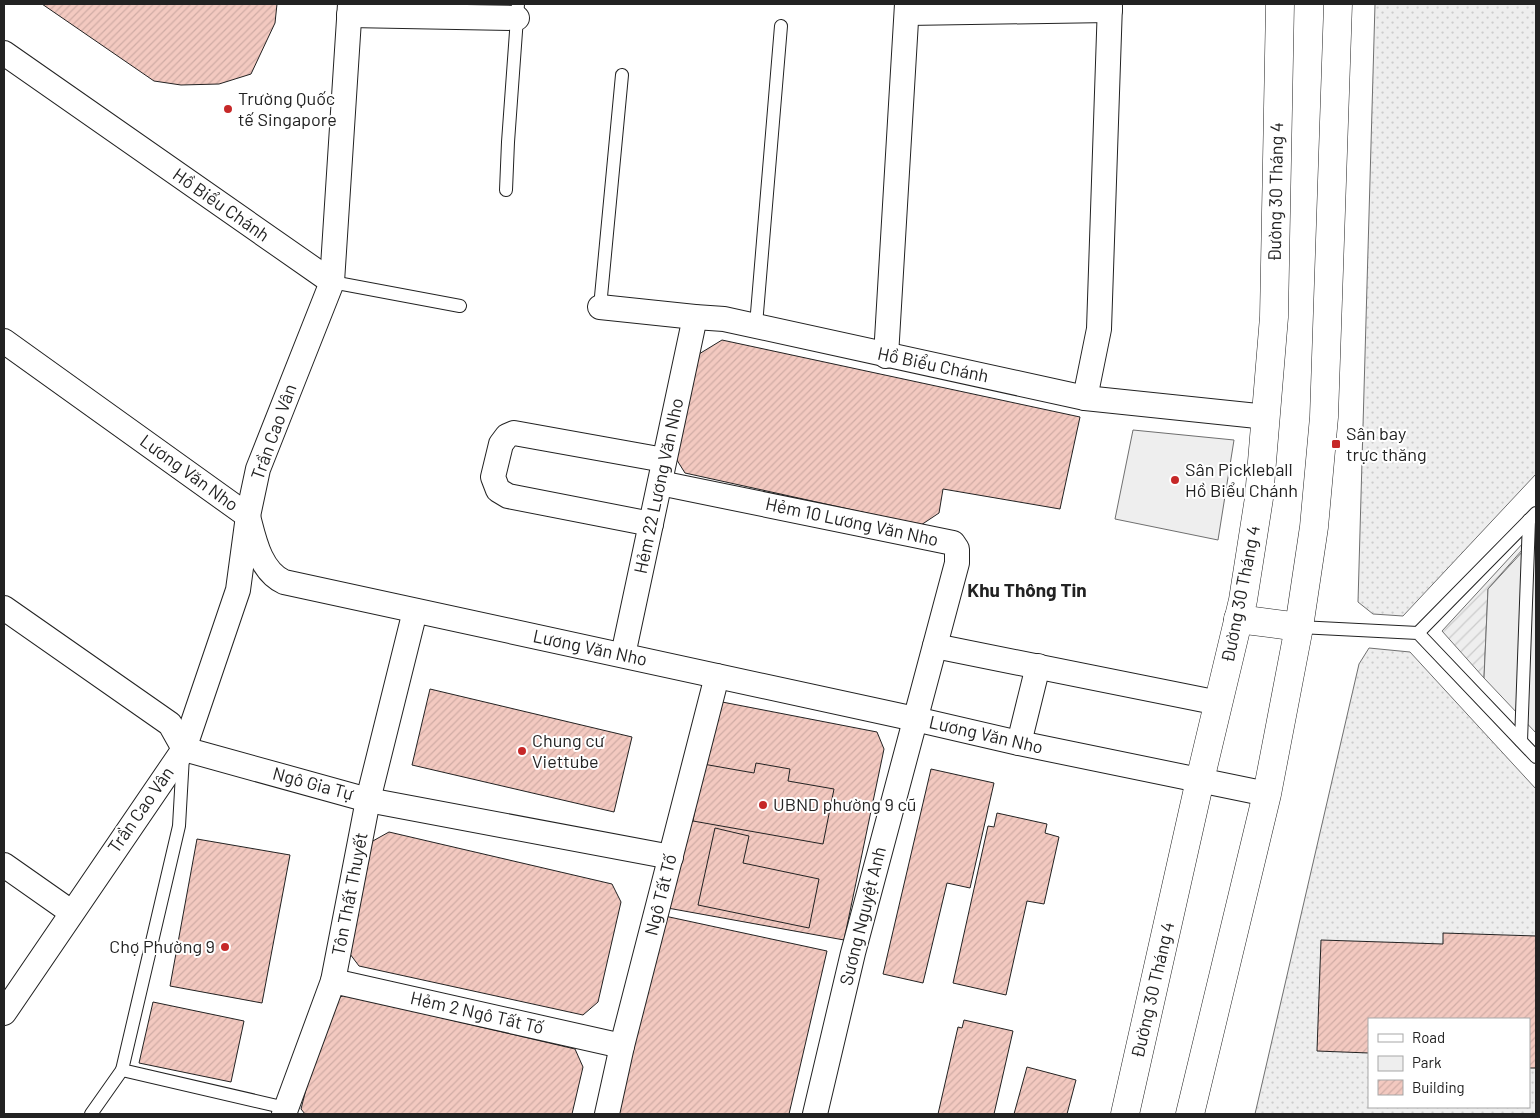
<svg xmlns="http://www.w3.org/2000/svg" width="1540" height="1118" viewBox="0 0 1540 1118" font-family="Barlow,sans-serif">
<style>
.grass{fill:url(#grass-dots);stroke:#6f6f6f;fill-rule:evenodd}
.park{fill:#eee;stroke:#6f6f6f}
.garden{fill:url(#garden-furrows);stroke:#6f6f6f}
.parking{fill:#ededed;stroke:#6f6f6f}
.building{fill:url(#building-hatch);stroke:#222}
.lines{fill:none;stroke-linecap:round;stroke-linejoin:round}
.service-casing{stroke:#222;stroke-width:14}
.minor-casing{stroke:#222;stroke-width:26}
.primary-casing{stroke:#222;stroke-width:29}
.service{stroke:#fff;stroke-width:12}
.minor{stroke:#fff;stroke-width:24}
.primary{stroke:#fff;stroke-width:28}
.poi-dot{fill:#c62828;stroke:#fff;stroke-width:2}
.labels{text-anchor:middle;stroke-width:4;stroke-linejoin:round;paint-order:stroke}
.poi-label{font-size:18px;fill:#222;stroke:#fff;text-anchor:start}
.street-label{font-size:18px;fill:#222;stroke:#fff}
.neighbourhood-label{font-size:19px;font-weight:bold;fill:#222;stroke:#fff}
</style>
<defs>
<pattern id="grass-dots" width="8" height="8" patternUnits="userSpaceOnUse" patternTransform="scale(1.25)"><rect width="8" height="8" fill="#eee"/><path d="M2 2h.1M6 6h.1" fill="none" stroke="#ccc" stroke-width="1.8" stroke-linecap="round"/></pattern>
<pattern id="garden-furrows" width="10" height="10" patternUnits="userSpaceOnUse" patternTransform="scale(1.25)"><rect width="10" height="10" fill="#eee"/><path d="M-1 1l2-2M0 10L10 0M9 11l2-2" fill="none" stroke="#ccc"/></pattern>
<pattern id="building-hatch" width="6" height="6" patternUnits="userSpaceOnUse" patternTransform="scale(1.25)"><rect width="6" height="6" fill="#f3c9c0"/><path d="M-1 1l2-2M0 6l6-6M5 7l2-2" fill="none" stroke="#d0aca5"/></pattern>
</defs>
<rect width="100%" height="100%" fill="#fff"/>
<g class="grass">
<polygon points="1375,4 1536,4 1536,474 1403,616 1373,614 1358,602"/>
<path d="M1369 648 1410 652 1536 789V1114H1255L1359 664ZM1369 1019H1529V1107H1369Z"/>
</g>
<polygon class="park" points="1133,430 1234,440 1218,540 1115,519"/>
<polygon class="garden" points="1536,529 1536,534 1488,589 1484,678 1442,631"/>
<polygon class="parking" points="1536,537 1536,733 1484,678 1488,589"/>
<g class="building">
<polygon points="42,4 277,4 275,23 251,74 219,84 181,85 154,81"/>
<polygon points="722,340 1080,417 1060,509 943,489 939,513 921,525 685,473 675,457 699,354"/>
<polygon points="430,689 632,737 614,812 412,765"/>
<polygon points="717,701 877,732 884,749 844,940 662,907"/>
<polygon points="756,763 790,769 788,781 834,789 823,844 693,821 703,764 754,773"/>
<polygon points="931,769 994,783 970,888 947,883 923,983 883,974"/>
<polygon points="997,813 1047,824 1045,833 1059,837 1044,904 1027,901 1006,995 953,983 988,826 994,827"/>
<polygon points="715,828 749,836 743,863 819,879 809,928 698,905"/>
<polygon points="389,832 612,884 621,902 598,1002 583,1015 359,966 347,950 371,842"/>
<polygon points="197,839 290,855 262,1003 170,986"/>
<polygon points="660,915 827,951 789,1114 615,1114"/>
<polygon points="1443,933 1536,936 1536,1068 1529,1068 1529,1019 1369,1019 1369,1053 1317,1051 1321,940 1443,944"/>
<polygon points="345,995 575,1049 583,1067 572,1114 305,1114 301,1109 328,1002"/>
<polygon points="153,1002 244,1021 231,1082 139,1063"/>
<polygon points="964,1020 1013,1031 994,1114 938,1114 958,1027 962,1028"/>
<polygon points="1027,1067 1076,1080 1067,1114 1014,1114"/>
</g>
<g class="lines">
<g class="service-casing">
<g id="service">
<polyline points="506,190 508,142 518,4"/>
<polyline points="332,282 460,306"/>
<polyline points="600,307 622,75"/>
<polyline points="756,325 781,26"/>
<polyline points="1299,627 1418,633 1536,757"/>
<polyline points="1418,633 1536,513"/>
<polyline points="1521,741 1529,520"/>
<polyline points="183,756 179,826 122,1070 286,1108"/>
<polyline points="91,1114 122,1070"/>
</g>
</g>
<g class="minor-casing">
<g id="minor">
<polyline points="907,13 1110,10"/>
<polyline points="349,15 517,18"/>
<polyline points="4,53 332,282"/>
<polyline points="600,307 695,317 724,319 1085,398 1267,417"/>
<path d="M4 341 248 516C254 539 260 571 284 582L915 719 1019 743 1267 794"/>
<polyline points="886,356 907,4"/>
<polyline points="1085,398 1099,329 1110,4"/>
<polyline points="660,483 953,543 957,549 957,563 853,953 815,1114"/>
<polyline points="651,524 508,496 498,490 493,477 501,444 507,436 514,433 664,460"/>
<polyline points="4,608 170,724 184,749 368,800 671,857"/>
<polyline points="935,646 1219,703"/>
<polyline points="623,655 695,317"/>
<polyline points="1019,743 1038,666"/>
<polyline points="4,865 71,912"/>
<polyline points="333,981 622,1046"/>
<polyline points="4,1013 184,749 238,590 248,516 258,469 332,282 350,4"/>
<polyline points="284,1114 333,981 368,800 415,611"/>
<polyline points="607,1114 622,1046 717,676"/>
</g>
</g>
<g class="primary-casing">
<g id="primary">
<polyline points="1238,619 1299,627"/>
<polyline points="1125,1114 1200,780 1243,600 1259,498 1274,317 1280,4"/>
<polyline points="1190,1114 1267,794 1299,627 1314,527 1324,417 1338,4"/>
</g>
</g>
<use href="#service" class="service"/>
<use href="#minor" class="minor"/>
<use href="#primary" class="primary"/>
</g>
<g class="poi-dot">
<circle cx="228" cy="109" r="5"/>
<rect x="1331" y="439" width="10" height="10" rx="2.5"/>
<circle cx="1175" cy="480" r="5"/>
<circle cx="522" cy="751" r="5"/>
<circle cx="763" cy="805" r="5"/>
<circle cx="225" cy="947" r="5"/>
</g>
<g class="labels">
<g class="poi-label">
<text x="238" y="105">Trường Quốc<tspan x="238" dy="21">tế Singapore</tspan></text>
<text x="1346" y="440">Sân bay<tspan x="1346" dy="21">trực thăng</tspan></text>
<text x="1185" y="476">Sân Pickleball<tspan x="1185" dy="21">Hồ Biểu Chánh</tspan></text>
<text x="532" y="747">Chung cư<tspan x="532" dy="21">Viettube</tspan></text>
<text x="773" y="811">UBND phường 9 cũ</text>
<text x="215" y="953" text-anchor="end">Chợ Phường 9</text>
</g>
<g class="street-label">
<text transform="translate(1276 192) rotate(-89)" y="6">Đường 30 Tháng 4</text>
<text transform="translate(221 205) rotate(35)" y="6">Hồ Biểu Chánh</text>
<text transform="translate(933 365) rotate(12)" y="6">Hồ Biểu Chánh</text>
<text transform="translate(274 432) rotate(-70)" y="6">Trần Cao Vân</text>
<text transform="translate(189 473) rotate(36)" y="6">Lương Văn Nho</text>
<text transform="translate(659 486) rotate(-78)" y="6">Hẻm 22 Lương Văn Nho</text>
<text transform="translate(852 522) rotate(12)" y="6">Hẻm 10 Lương Văn Nho</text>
<text transform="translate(1241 594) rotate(-79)" y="6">Đường 30 Tháng 4</text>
<text transform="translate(590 648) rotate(12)" y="6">Lương Văn Nho</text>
<text transform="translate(986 735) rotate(13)" y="6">Lương Văn Nho</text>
<text transform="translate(313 784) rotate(15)" y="6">Ngô Gia Tự</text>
<text transform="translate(141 810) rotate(-55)" y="6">Trần Cao Vân</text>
<text transform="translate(350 894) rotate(-79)" y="6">Tôn Thất Thuyết</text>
<text transform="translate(661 895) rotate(-76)" y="6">Ngô Tất Tố</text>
<text transform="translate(863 916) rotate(-76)" y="6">Sương Nguyệt Anh</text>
<text transform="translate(1153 990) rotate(-77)" y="6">Đường 30 Tháng 4</text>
<text transform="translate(477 1013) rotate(13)" y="6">Hẻm 2 Ngô Tất Tố</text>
</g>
<g class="neighbourhood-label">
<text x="1027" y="597">Khu Thông Tin</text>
</g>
</g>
<rect width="1540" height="1118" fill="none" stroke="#222222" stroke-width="10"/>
<rect x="1368" y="1018" width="162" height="90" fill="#ffffff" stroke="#a7a7a7"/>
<rect x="1378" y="1034" width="25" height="8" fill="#ffffff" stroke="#a7a7a7"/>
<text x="1412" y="1043" font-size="15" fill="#222222">Road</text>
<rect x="1378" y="1056" width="25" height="15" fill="#eeeeee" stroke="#a7a7a7"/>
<text x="1412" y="1068" font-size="15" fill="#222222">Park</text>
<rect x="1378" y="1080" width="25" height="15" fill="url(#building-hatch)" stroke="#a7a7a7"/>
<text x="1412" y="1093" font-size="15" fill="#222222">Building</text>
</svg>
